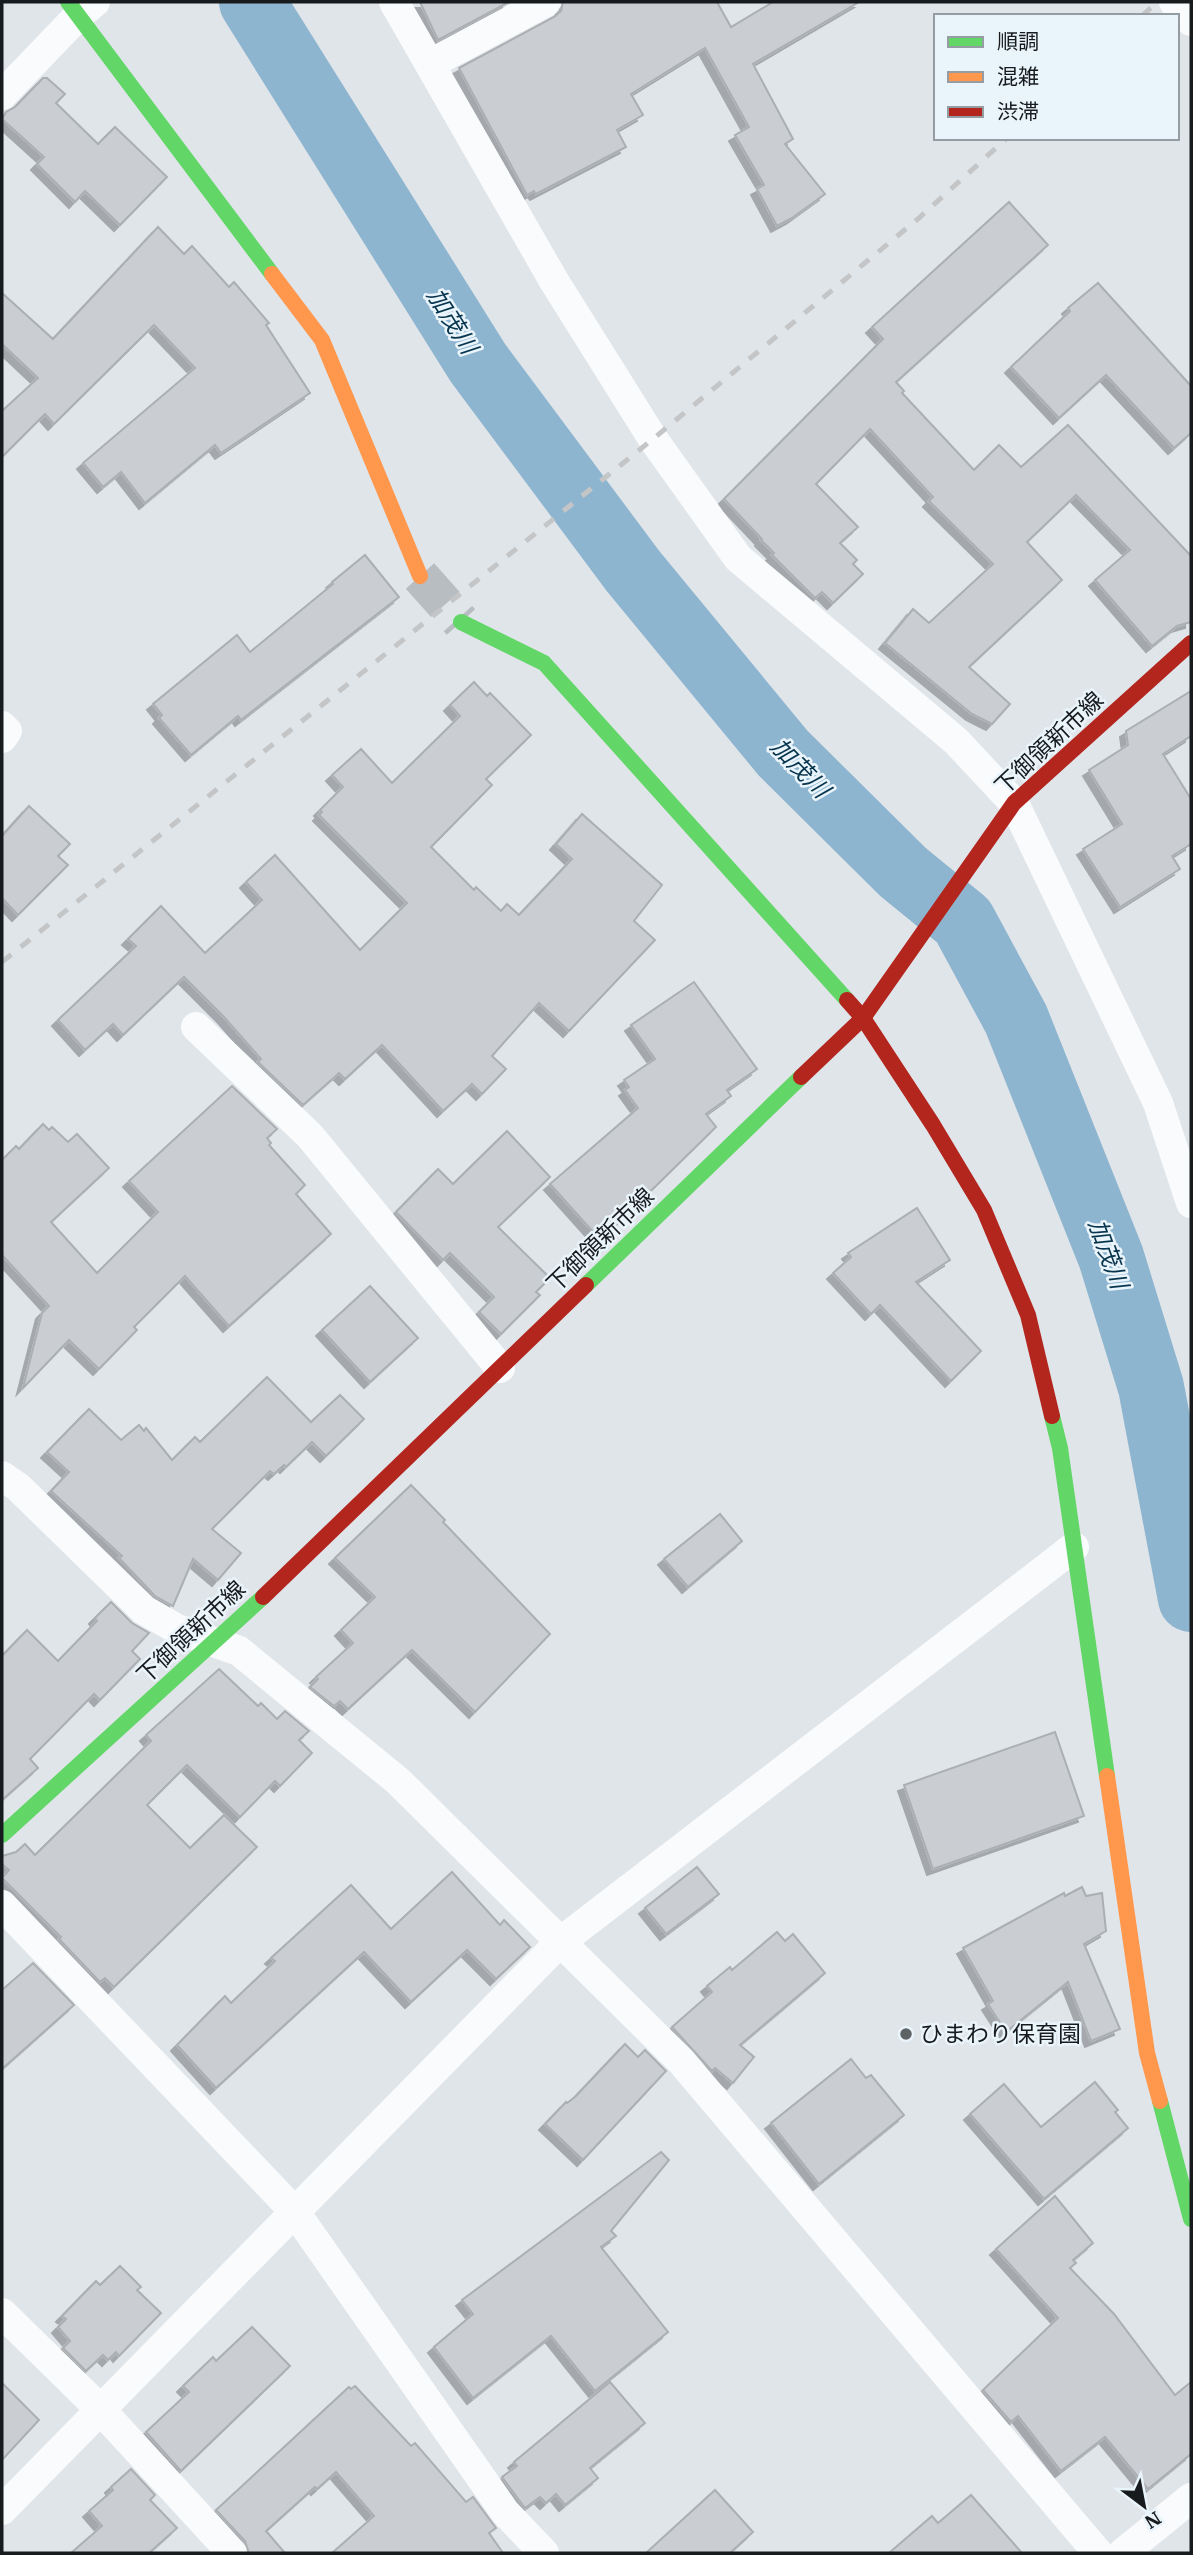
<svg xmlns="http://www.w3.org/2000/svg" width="1193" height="2555" viewBox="0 0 1193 2555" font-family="'IBM Plex Serif','Noto Sans JP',serif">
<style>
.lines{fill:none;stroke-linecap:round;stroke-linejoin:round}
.river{stroke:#8eb5cf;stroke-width:66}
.building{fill:#caced2;stroke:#abafb2;stroke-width:2;filter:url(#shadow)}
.secondary-tunnel{stroke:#b8bdc1;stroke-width:38;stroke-dasharray:38 19;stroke-linecap:butt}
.street{stroke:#fafbfc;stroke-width:30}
.fast{stroke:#63d668;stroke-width:16}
.slow{stroke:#ff974d;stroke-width:16}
.jam{stroke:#b3261e;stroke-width:16}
.rail{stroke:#c3c5c6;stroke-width:5;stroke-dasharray:12 12;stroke-linecap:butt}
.poi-dot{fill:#5d6265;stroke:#eaf4fb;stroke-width:2.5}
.labels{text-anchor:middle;stroke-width:5;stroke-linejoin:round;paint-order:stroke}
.street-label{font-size:23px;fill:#171b1d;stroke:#eaf4fb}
.poi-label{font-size:23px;fill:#171b1d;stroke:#eaf4fb;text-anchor:start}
.water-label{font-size:24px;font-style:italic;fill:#08354e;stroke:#eaf4fb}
</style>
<defs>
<filter id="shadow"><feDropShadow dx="-6" dy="6" stdDeviation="0" flood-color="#0004"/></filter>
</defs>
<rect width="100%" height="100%" fill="#e0e5ea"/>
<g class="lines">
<polyline class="river" points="252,2 478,363 633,571 783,753 903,872 963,921 1016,1019 1111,1257 1151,1387 1191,1599"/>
</g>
<g class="building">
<polygon points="420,2 509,2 438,40"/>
<polygon points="563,2 717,2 731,27 773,2 859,2 753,64 793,139 785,144 825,194 792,218 777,226 757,189 764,185 735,135 749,127 705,48 631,94 643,115 617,130 626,147 536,194 534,191 527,195 459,68 554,17 561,11"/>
<polygon points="43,78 47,78 65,94 56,103 98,144 115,127 167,177 120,225 85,191 75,202 37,164 44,157 2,119 6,112 15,107"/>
<polygon points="1009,202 1048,245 896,382 904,391 902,393 974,470 999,445 1021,467 1068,425 1191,556 1191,622 1177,626 1152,646 1095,580 1130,550 1076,495 1027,542 1062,580 969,667 1010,704 992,724 972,714 885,643 913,609 929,623 993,564 929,501 933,497 870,429 816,484 858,527 840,543 857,560 853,564 863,574 833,603 822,592 815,598 772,555 774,553 761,540 762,539 724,499 883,339 872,327"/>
<polygon points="158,227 184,254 192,246 229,287 234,282 269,323 266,325 310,393 221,453 215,445 145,503 121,472 103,487 83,463 195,368 154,325 54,424 45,414 2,457 2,411 38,378 2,344 2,293 53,339"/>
<polygon points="1098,283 1191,386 1191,433 1174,448 1106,375 1059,418 1011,367 1070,311 1068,308"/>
<polygon points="365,555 399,597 241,720 238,716 191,755 159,718 162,715 153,704 237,635 250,652 333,584 332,582"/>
<polygon points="474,682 487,696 490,693 531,735 486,779 492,785 431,847 474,890 476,887 501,911 507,904 519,915 572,859 556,844 582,814 662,885 634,921 655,940 569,1031 539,1003 492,1056 506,1069 482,1094 472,1084 443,1111 382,1045 345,1079 339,1073 303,1105 258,1062 261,1059 224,1017 184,977 123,1035 113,1024 85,1050 58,1020 136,946 128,939 161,906 205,953 262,900 246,882 275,855 360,950 407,903 319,815 322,812 320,810 343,787 332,775 361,749 392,783 460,716 450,705"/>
<polygon points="1191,691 1191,736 1163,754 1191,799 1191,844 1172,856 1180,869 1120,907 1083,849 1122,824 1089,770 1128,745 1126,731"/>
<polygon points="29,806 70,844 58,856 68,865 18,915 2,898 2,836"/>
<polygon points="694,982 757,1069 727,1090 731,1096 706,1114 716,1127 607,1234 600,1228 594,1233 550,1184 638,1108 625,1090 629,1087 624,1080 655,1059 631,1025"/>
<polygon points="232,1086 277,1129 267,1138 271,1143 269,1145 305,1185 296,1194 331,1234 229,1326 185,1276 134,1327 137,1330 99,1369 69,1340 23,1388 42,1313 49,1306 2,1255 2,1160 16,1146 19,1149 43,1124 49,1130 52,1127 68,1142 77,1134 109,1168 51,1222 97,1273 158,1212 129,1181"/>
<polygon points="507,1131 550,1177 498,1227 550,1278 536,1292 540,1295 501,1334 479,1312 494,1297 450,1253 443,1260 396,1212 438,1169 453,1184"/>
<polygon points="917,1208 950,1260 916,1282 981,1351 951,1381 880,1305 871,1314 833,1273 851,1257 848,1253"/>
<polygon points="370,1286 418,1338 370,1382 322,1330"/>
<polygon points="267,1377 311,1422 340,1395 364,1419 326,1456 312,1442 286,1467 284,1465 274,1474 270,1471 212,1529 241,1553 218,1580 193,1559 173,1606 155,1596 119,1558 122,1556 51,1491 69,1472 47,1452 89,1409 121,1440 139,1425 144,1431 146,1428 172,1460 195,1437 200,1442"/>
<polygon points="411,1485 445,1520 443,1522 550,1634 475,1712 412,1650 348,1709 340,1701 334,1706 310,1687 318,1679 316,1677 353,1643 341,1630 375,1597 335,1558"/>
<polygon points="720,1514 742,1541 688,1587 664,1559"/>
<polygon points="111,1602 132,1623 149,1633 132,1651 140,1659 100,1700 94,1694 30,1759 38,1768 2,1800 2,1656 27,1630 58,1661 97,1621 95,1618"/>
<polygon points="219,1669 258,1706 261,1703 277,1719 285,1711 309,1731 299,1740 312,1753 280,1786 275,1781 240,1817 187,1765 147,1805 190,1848 224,1815 257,1847 114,1987 105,1978 100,1982 59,1939 61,1937 2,1878 9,1870 2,1864 2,1856 16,1852 25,1844 35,1855 151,1741 146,1735"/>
<polygon points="1055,1732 1084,1816 933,1869 904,1785"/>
<polygon points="697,1867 719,1894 666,1934 645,1908"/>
<polygon points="452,1872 500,1925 504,1920 530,1947 496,1979 467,1950 411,2002 364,1952 216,2088 177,2045 225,1996 231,2003 275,1961 271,1958 351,1885 391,1929"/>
<polygon points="1082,1887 1086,1896 1102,1893 1106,1931 1084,1944 1120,2029 1091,2041 1068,1982 1006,2032 988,2004 993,2001 963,1948 1064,1893 1065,1896"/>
<polygon points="777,1932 785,1941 793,1934 825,1973 740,2045 754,2057 733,2083 715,2068 712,2071 672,2027 712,1992 707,1986 730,1967 732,1970"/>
<polygon points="33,1963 74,2005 2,2069 2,1990"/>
<polygon points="625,2044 638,2057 645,2050 666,2071 583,2160 545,2124 566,2102 567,2103 575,2097"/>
<polygon points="851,2059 866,2078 871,2075 904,2115 819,2184 771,2123"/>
<polygon points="1095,2082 1118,2110 1115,2112 1128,2128 1044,2199 970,2114 1004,2084 1041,2127"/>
<polygon points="661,2152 669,2160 611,2231 616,2236 601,2247 668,2332 595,2391 551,2336 473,2398 434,2347 473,2314 462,2300"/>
<polygon points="1055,2196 1093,2243 1073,2260 1076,2263 1070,2268 1114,2314 1175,2395 1191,2382 1191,2454 1148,2489 1105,2437 1061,2471 1018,2416 1011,2422 983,2390 1058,2318 996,2249"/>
<polygon points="120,2266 141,2287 137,2290 161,2313 119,2356 116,2352 108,2360 103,2355 86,2371 63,2348 70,2341 58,2327 66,2319 62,2316 96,2281 100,2285"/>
<polygon points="252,2327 290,2366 181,2471 146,2432 189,2392 183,2386 213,2357 216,2361"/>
<polygon points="610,2382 645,2423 590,2468 598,2478 565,2505 556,2494 546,2503 540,2497 525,2508 502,2477 517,2466 514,2462"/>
<polygon points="2,2383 39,2420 2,2460"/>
<polygon points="355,2386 411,2446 415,2443 466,2502 473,2497 496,2528 489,2533 503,2553 332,2553 374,2516 336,2472 317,2489 315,2487 266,2531 285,2553 249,2553 245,2541 216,2510 349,2387 351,2389"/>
<polygon points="131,2469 155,2495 150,2500 177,2528 149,2553 71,2553 102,2526 89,2511 113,2490 111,2487"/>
<polygon points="715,2490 753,2532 730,2553 646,2553"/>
<polygon points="971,2495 1022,2553 889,2553 932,2516 938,2523"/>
</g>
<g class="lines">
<polyline class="secondary-tunnel" points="420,576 461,622"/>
<g class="street">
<polyline points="394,2 554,281 653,439 738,558 956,741 1014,803 1158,1103 1191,1203"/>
<polyline points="1174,2 1191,21"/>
<polyline points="430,64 546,2"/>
<polyline points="2,95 78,16 95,2"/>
<polyline points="2,726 7,731 2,738"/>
<polyline points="196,1027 310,1136 500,1368"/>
<polyline points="2,1476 18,1487 144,1610 177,1629 239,1651 398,1781 681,2061 1098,2553"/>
<polyline points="2,1905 295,2212 505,2512 544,2553"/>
<polyline points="2,2313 100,2409 232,2553"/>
<polyline points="2,2510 559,1943 1074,1547"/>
<polyline points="1123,2553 1191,2498"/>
</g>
<g class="fast">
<polyline points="68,2 272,274"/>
<polyline points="461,622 544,663 847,1000"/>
<polyline points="586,1285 801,1077"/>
<polyline points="1052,1416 1060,1448 1107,1776"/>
<polyline points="2,1835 263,1597"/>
<polyline points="1160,2101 1191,2219"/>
</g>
<g class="slow">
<polyline points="272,274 322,340 420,576"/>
<polyline points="1107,1776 1147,2053 1160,2101"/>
</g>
<g class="jam">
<polyline points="847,1000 863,1018 933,1125 984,1210 1028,1315 1052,1416"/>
<polyline points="801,1077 863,1018 1014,803 1191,643"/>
<polyline points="263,1597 586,1285"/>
</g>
<g class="rail">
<polyline points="1142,16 1157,2"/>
<polyline points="2,962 653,439 919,218 1007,138"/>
</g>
</g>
<circle class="poi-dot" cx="906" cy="2034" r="7"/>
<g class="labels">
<g class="street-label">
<text transform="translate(1049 743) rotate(-43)" y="8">下御領新市線</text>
<text transform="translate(600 1240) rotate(-44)" y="8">下御領新市線</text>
<text transform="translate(191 1632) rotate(-43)" y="8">下御領新市線</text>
</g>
<g class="poi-label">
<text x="920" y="2042">ひまわり保育園</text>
</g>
<g class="water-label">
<text transform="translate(452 321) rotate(58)" y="8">加茂川</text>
<text transform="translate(800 768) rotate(46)" y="8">加茂川</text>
<text transform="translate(1108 1254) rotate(70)" y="8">加茂川</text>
</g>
</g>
<rect width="1193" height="2555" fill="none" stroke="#171b1d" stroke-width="7"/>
<rect x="934" y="14" width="245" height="126" fill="#eaf4fb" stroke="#969da2" stroke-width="2"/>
<rect x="948" y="37" width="35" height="10" fill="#63d668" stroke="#969da2" stroke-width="2"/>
<text x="997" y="49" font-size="21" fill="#171b1d">順調</text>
<rect x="948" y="72" width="35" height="10" fill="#ff974d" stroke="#969da2" stroke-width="2"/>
<text x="997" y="84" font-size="21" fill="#171b1d">混雑</text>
<rect x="948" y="107" width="35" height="10" fill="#b3261e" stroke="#969da2" stroke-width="2"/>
<text x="997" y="119" font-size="21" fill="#171b1d">渋滞</text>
<g transform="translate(1144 2506) rotate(148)" stroke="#eaf4fb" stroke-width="5" paint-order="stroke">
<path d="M0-5L12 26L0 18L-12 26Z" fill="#171b1d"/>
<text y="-10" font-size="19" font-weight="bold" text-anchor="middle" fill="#171b1d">N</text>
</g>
</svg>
